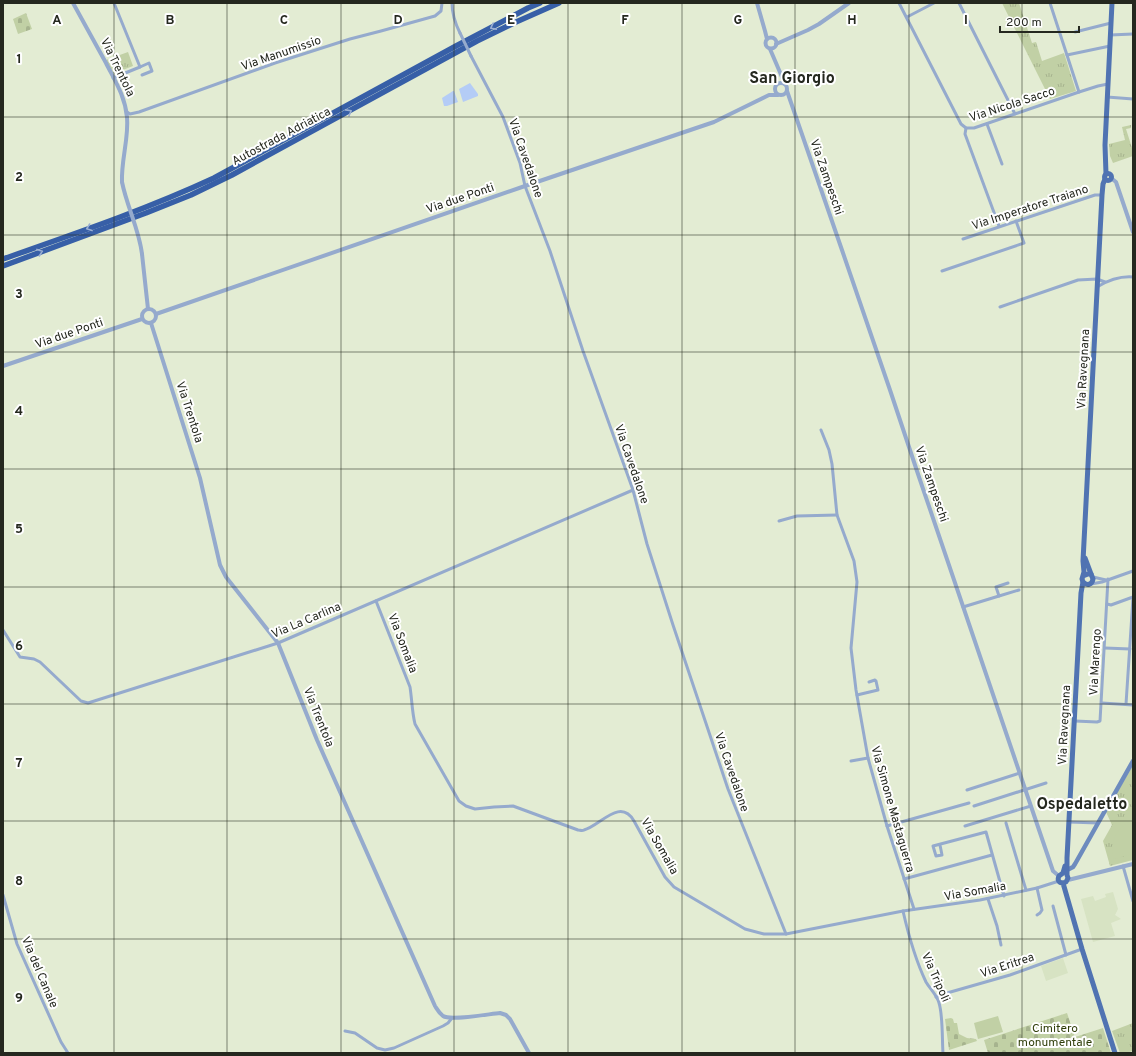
<svg xmlns="http://www.w3.org/2000/svg" width="1136" height="1056" viewBox="0 0 1136 1056" font-family="Overpass,sans-serif">
<style>
.built{fill:#d7e3c3}
.grass{fill:url(#grass-tufts)}
.cemetery{fill:url(#cemetery-stones)}
.pitch{fill:#c1d0a5}
.water{fill:#b4ccf6}
.lines{fill:none;stroke-linecap:round;stroke-linejoin:round}
.minor{stroke:#95aacd;stroke-width:3}
.tertiary{stroke:#95aacd;stroke-width:4}
.secondary{stroke:#6d8bbe;stroke-width:4.5}
.primary{stroke:#5073b2;stroke-width:5}
.motorway{stroke:#375fa7;stroke-width:5.5}
.minor-bridge{stroke:#95aacd;stroke-width:3}
.tertiary-bridge{stroke:#95aacd;stroke-width:4}
.oneway{stroke:#9bafd3}
.grid{fill:none;stroke:#25281f;stroke-width:1;stroke-opacity:0.55}
.labels{text-anchor:middle;stroke-width:4;stroke-linejoin:round;paint-order:stroke}
.street-label{font-size:12px;fill:#25281f;stroke:#fff}
.park-label{font-size:12px;fill:#313f0b;stroke:#fff}
.district-label{font-size:16px;font-weight:bold;fill:#25281f;stroke:#fff}
.grid-label{font-size:13px;text-anchor:middle;font-weight:bold;fill:#25281f;stroke:#fff;stroke-width:4;stroke-linejoin:round;paint-order:stroke}
</style>
<defs>
<pattern id="grass-tufts" width="24" height="20" patternUnits="userSpaceOnUse"><rect width="24" height="20" fill="#c1d0a5"/><path d="M3 7l-1-3M5 7V3M7 7l1-3M15 17l-1-3M17 17v-4M19 17l1-3" fill="none" stroke="#a6b38e"/></pattern>
<pattern id="cemetery-stones" width="16" height="16" patternUnits="userSpaceOnUse"><rect width="16" height="16" fill="#c1d0a5"/><path d="M2 7V4a2 2 0 0 1 4 0v3zM10 15v-3a2 2 0 0 1 4 0v3z" fill="#a6b38e"/></pattern>
</defs>
<rect width="100%" height="100%" fill="#e3ecd3"/>
<g class="built">
<polygon points="1113,892 1118,909 1115,915 1121,919 1111,923 1115,936 1093,942 1081,899 1093,896 1095,901 1106,897 1105,894"/>
<polygon points="1063,958 1068,973 1046,981 1041,966"/>
</g>
<g class="grass">
<polygon points="1002,3 1019,3 1032,43 1036,42 1042,61 1064,53 1076,91 1050,99"/>
<polygon points="128,52 133,66 115,73 113,73 106,60"/>
<polygon points="1131,125 1131,128 1126,129 1133,151 1133,156 1113,163 1110,156 1109,144 1125,140 1122,127"/>
<polygon points="1133,765 1133,860 1110,866 1103,841 1112,825 1106,812"/>
<polygon points="1133,1023 1133,1051 1126,1053 1120,1053 1112,1031"/>
</g>
<g class="cemetery">
<polygon points="26,13 32,29 18,34 13,19"/>
<polygon points="1067,1013 1075,1037 1103,1028 1111,1053 988,1053 984,1040"/>
<polygon points="951,1018 953,1019 954,1023 957,1023 959,1034 967,1038 976,1039 977,1041 949,1050 945,1019"/>
</g>
<g class="pitch">
<path d="M1133 820V854L1114 859C1109 842 1117 827 1133 820Z"/>
<polygon points="998,1016 1003,1032 978,1039 974,1023"/>
</g>
<g class="water">
<polygon points="470,83 478,94 478,96 463,102 459,89"/>
<polygon points="453,91 454,91 458,102 447,106 444,106 442,98"/>
</g>
<g class="lines">
<g class="minor">
<path d="M452 3C452 14 455 23 460 33"/>
<polyline points="899,3 961,124 966,128 974,128 1079,92 1098,86 1108,84"/>
<polyline points="959,3 1015,114"/>
<polyline points="1050,3 1079,92"/>
<polyline points="907,17 934,3"/>
<polyline points="1075,32 1111,23"/>
<polyline points="1110,35 1133,34"/>
<polyline points="1067,55 1110,46"/>
<polyline points="471,56 503,117 520,163 525,186 550,251 583,351 633,490 647,544 673,625 728,789 786,934"/>
<polyline points="140,67 149,63 152,71 142,75"/>
<polyline points="113,78 140,67 114,3"/>
<polyline points="1107,97 1133,99"/>
<polyline points="127,112 130,114 139,112 275,63 350,39 381,31 435,16 441,11 442,3"/>
<polyline points="987,124 1002,164"/>
<polyline points="966,128 965,134 999,226"/>
<polyline points="963,239 1095,195 1102,195"/>
<polyline points="942,271 1024,243 1016,221"/>
<path d="M1097 287C1107 281 1121 276 1133 277"/>
<polyline points="1000,307 1078,280 1097,279 1105,282"/>
<polyline points="821,430 829,450 832,464 837,515 854,561 857,582 851,648 856,690 868,758 887,826 914,909"/>
<polyline points="779,521 797,516 837,515"/>
<polyline points="1093,577 1106,580"/>
<polyline points="1008,583 996,587 999,596 1019,590"/>
<polyline points="1091,584 1102,582 1133,571"/>
<path d="M376 601 410 687C412 700 412 712 415 724L459 801 466 806 475 809 494 807 513 806 578 830C580 830 582 831 584 830 600 826 620 797 634 821L665 877 674 887 745 929 764 934H786L903 911 980 900 1037 888 1059 881"/>
<polyline points="1107,604 1111,605 1133,597"/>
<polyline points="963,607 999,596"/>
<polyline points="3,630 20,657 34,659 40,662 81,701 88,703 278,643 633,490"/>
<polyline points="1105,648 1130,649"/>
<polyline points="857,695 878,690 876,681 875,680 869,682"/>
<polyline points="1102,703 1133,705"/>
<polyline points="1126,704 1133,598"/>
<polyline points="1075,721 1097,722 1100,721 1108,579"/>
<polyline points="851,761 868,758"/>
<polyline points="967,790 1020,773"/>
<polyline points="974,806 1046,783"/>
<polyline points="1069,822 1098,823"/>
<polyline points="1006,823 1026,890"/>
<polyline points="887,826 969,803"/>
<polyline points="965,826 1031,806"/>
<polyline points="940,845 942,855 936,856 933,846 986,832 1004,896"/>
<polyline points="1123,866 1133,901"/>
<polyline points="904,879 992,855"/>
<polyline points="1037,888 1042,910 1040,913 1037,915"/>
<polyline points="3,895 17,944 61,1042 68,1053"/>
<polyline points="988,899 997,926 1001,945"/>
<polyline points="1053,906 1066,955"/>
<path d="M903 911C908 933 916 961 926 982 930 989 937 995 939 1003 943 1015 942 1040 943 1053"/>
<polyline points="936,997 940,995 1010,975 1082,949"/>
<polyline points="345,1031 355,1033 377,1048 385,1050 394,1048 443,1026 448,1023 452,1018"/>
</g>
<g class="tertiary">
<path d="M73 3C84 23 95 43 106 63 115 81 125 96 127 117 129 138 121 160 122 182"/>
<polyline points="757,3 765,31 767,39"/>
<circle cx="771" cy="43" r="5.5"/>
<polyline points="776,44 808,30 819,24 849,3"/>
<polyline points="770,49 785,84"/>
<circle cx="781" cy="89" r="6"/>
<polyline points="787,91 843,253 890,390 918,474 1053,871 1059,876"/>
<polyline points="1111,178 1116,182 1133,232"/>
<polyline points="142,254 148,309"/>
<circle cx="149" cy="316" r="7"/>
<polyline points="156,314 525,186 714,122 769,95 778,95"/>
<path d="M151 323 200 478 220 565 226 577 278 643 317 740 435 1006C437 1009 439 1013 443 1016 451 1021 489 1014 500 1013L506 1015 510 1019 529 1053"/>
<polyline points="3,366 142,319"/>
<polyline points="1068,880 1133,864"/>
</g>
<polyline class="secondary" points="1067,870 1073,867 1075,864 1133,761"/>
<g class="primary">
<circle cx="1108" cy="177" r="3.5"/>
<polyline points="1106,174 1105,145 1112,3"/>
<polyline points="1085,558 1091,574"/>
<path d="M1083 576 1088 574H1091L1093 579C1092 585 1087 586 1083 582L1082 579 1084 572 1083 561 1102 195 1103 184 1105 179"/>
<path d="M1065 866 1063 873 1059 876C1057 880 1059 883 1063 883L1082 949 1115 1053"/>
<polyline points="1063,883 1066,882 1068,878 1067,875 1067,858 1081,593 1083,582"/>
</g>
<g class="motorway">
<path d="M3 259C74 234 145 210 214 178L456 46 528 8 540 3"/>
<polyline points="3,266 146,213 191,195 232,175 477,41 516,22 559,3"/>
</g>
<polyline class="minor-bridge" points="460,33 471,56"/>
<path class="tertiary-bridge" d="M122 182C127 207 139 229 142 254"/>
</g>
<defs><path id="oneway-chevron" d="M-2-3.5L2.5 0L-2 3.5" fill="none" stroke-width="1.6" stroke-linecap="round" stroke-linejoin="round"/></defs>
<g class="oneway">
<use href="#oneway-chevron" transform="translate(493 27) rotate(152)"/>
<use href="#oneway-chevron" transform="translate(349 112) rotate(-29)"/>
<use href="#oneway-chevron" transform="translate(89 228) rotate(160)"/>
<use href="#oneway-chevron" transform="translate(40 252) rotate(-20)"/>
</g>
<path class="grid" d="M114 3V1053M227 3V1053M341 3V1053M454 3V1053M568 3V1053M682 3V1053M795 3V1053M909 3V1053M1022 3V1053M3 117H1133M3 235H1133M3 352H1133M3 469H1133M3 587H1133M3 704H1133M3 821H1133M3 939H1133"/>
<g class="labels">
<g class="street-label">
<text transform="translate(281 53) rotate(-19)" y="4">Via Manumissio</text>
<text transform="translate(118 67) rotate(64)" y="4">Via Trentola</text>
<text transform="translate(1012 104) rotate(-18)" y="4">Via Nicola Sacco</text>
<text transform="translate(281 136) rotate(-28)" y="4">Autostrada Adriatica</text>
<text transform="translate(526 158) rotate(71)" y="4">Via Cavedalone</text>
<text transform="translate(827 177) rotate(71)" y="4">Via Zampeschi</text>
<text transform="translate(460 198) rotate(-19)" y="4">Via due Ponti</text>
<text transform="translate(1030 207) rotate(-18)" y="4">Via Imperatore Traiano</text>
<text transform="translate(69 333) rotate(-19)" y="4">Via due Ponti</text>
<text transform="translate(1083 369) rotate(-87)" y="4">Via Ravegnana</text>
<text transform="translate(190 412) rotate(72)" y="4">Via Trentola</text>
<text transform="translate(632 464) rotate(71)" y="4">Via Cavedalone</text>
<text transform="translate(932 484) rotate(71)" y="4">Via Zampeschi</text>
<text transform="translate(306 620) rotate(-23)" y="4">Via La Carlina</text>
<text transform="translate(403 643) rotate(69)" y="4">Via Somalia</text>
<text transform="translate(1095 662) rotate(-87)" y="4">Via Marengo</text>
<text transform="translate(319 717) rotate(68)" y="4">Via Trentola</text>
<text transform="translate(1064 725) rotate(-87)" y="4">Via Ravegnana</text>
<text transform="translate(732 772) rotate(71)" y="4">Via Cavedalone</text>
<text transform="translate(893 809) rotate(74)" y="4">Via Simone Mastaguerra</text>
<text transform="translate(660 846) rotate(60)" y="4">Via Somalia</text>
<text transform="translate(975 891) rotate(-10)" y="4">Via Somalia</text>
<text transform="translate(1007 965) rotate(-18)" y="4">Via Eritrea</text>
<text transform="translate(40 972) rotate(67)" y="4">Via del Canale</text>
<text transform="translate(936 977) rotate(66)" y="4">Via Tripoli</text>
</g>
<g class="park-label">
<text x="1055" y="1032">Cimitero<tspan x="1055" dy="14">monumentale</tspan></text>
</g>
<g class="district-label">
<text x="792" y="83">San Giorgio</text>
<text x="1082" y="809">Ospedaletto</text>
</g>
</g>
<g class="grid-label">
<text x="57" y="24">A</text>
<text x="170" y="24">B</text>
<text x="284" y="24">C</text>
<text x="398" y="24">D</text>
<text x="511" y="24">E</text>
<text x="625" y="24">F</text>
<text x="738" y="24">G</text>
<text x="852" y="24">H</text>
<text x="966" y="24">I</text>
<text x="19" y="63">1</text>
<text x="19" y="181">2</text>
<text x="19" y="298">3</text>
<text x="19" y="415">4</text>
<text x="19" y="533">5</text>
<text x="19" y="650">6</text>
<text x="19" y="767">7</text>
<text x="19" y="885">8</text>
<text x="19" y="1002">9</text>
</g>
<rect width="1136" height="1056" fill="none" stroke="#25281f" stroke-width="8"/>
<path d="M1000 26v6h79v-6" fill="none" stroke="#25281f" stroke-width="2"/>
<text x="1006" y="26" font-size="12" fill="#25281f" stroke="#ffffff" stroke-width="3" paint-order="stroke">200 m</text>
</svg>
